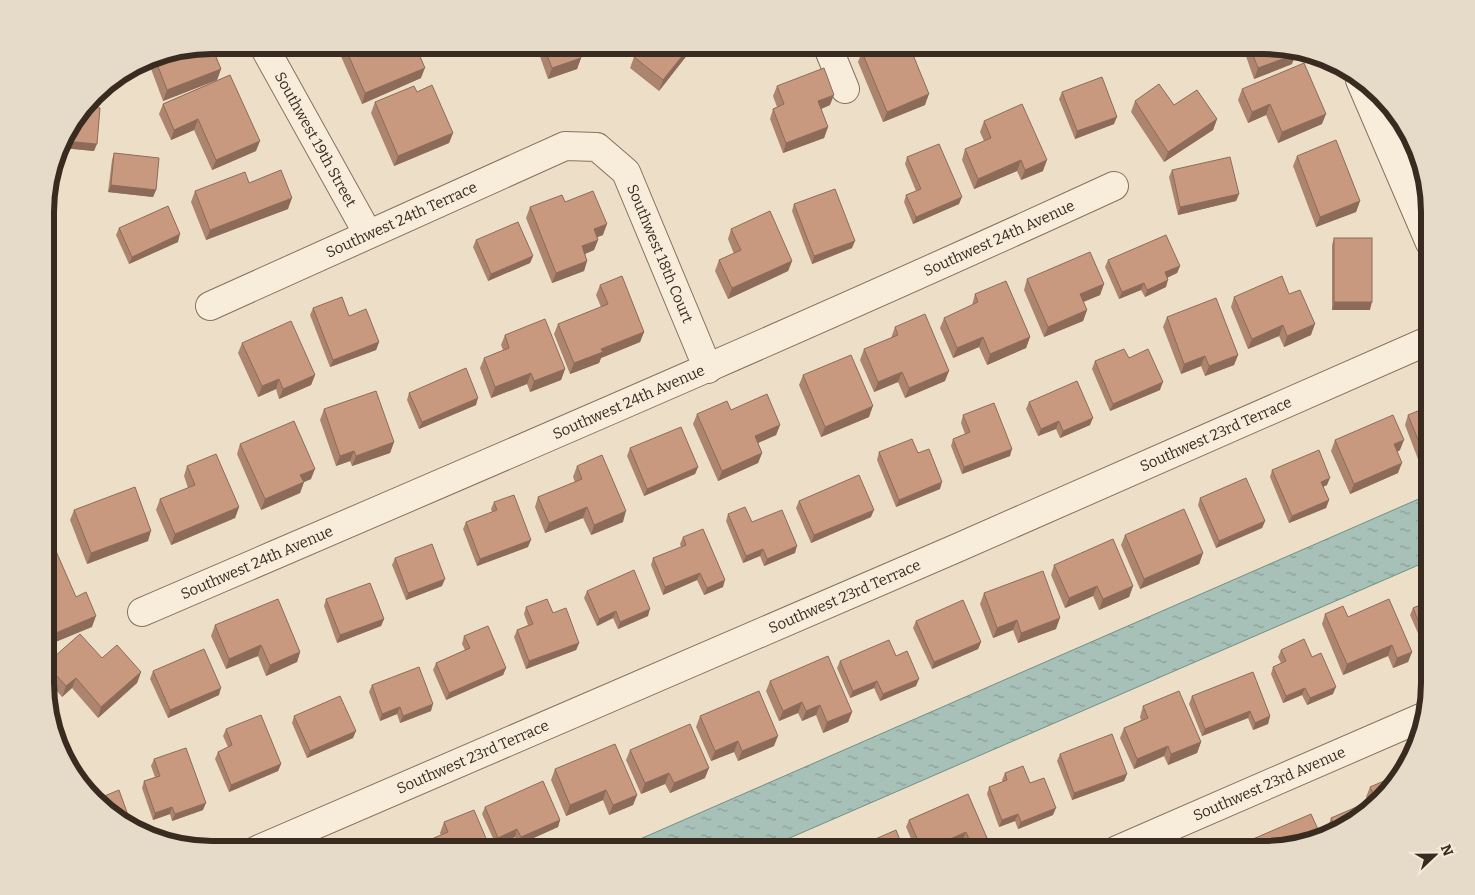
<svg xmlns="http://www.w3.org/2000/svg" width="1475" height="895" viewBox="0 0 1475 895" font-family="Bitter,serif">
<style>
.water{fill:url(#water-ripples);stroke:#6f8f85}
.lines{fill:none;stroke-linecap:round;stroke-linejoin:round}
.minor-casing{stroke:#88715d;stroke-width:30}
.minor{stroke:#f8eddb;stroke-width:28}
.wall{fill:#ad846d}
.shaded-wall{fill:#8d6b59}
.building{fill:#c9997f;stroke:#8d6b59}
.labels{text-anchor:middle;stroke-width:4;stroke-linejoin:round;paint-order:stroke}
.street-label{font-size:15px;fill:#392b20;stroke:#f5ead7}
.rim{fill:none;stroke:#392b20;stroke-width:6}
</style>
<defs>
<pattern id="water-ripples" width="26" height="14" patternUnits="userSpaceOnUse" patternTransform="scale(1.25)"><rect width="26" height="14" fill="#a8c1b8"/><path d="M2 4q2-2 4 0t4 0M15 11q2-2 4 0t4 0" fill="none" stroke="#8a9d95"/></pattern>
</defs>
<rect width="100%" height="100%" fill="#eddfc7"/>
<polygon class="water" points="1430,494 1430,560 762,850 615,850"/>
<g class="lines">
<g class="minor-casing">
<g id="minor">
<path id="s1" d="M263 45 368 234"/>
<polyline points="827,45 845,89"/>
<polyline points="1360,80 1430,243"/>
<path id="s2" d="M210 306 565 146 597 147 626 172 708 369"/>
<path id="s3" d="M142 612C467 472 792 334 1114 186"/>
<path id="s4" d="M257 850 957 548 1430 340"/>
<path id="s5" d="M1117 850 1423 717"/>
</g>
</g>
<use href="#minor" class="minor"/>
</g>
<g class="wall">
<polygon points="211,45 221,69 217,80 163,101 147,58"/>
<polygon points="336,45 415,45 421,78 362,104"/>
<polygon points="536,45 601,45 600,49 580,56 581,58 577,69 548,79"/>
<polygon points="695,45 659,91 630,68 634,57"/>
<polygon points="745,45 775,45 749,55"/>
<polygon points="1242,45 1264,45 1292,64 1254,79"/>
<polygon points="862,52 925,105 883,122 858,62"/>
<polygon points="230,75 256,151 212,170 194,130 171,140 159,114 163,104"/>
<polygon points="777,86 830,105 821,109 828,127 824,138 783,153 770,119 773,109 777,107 773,96"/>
<polygon points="1242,89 1322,124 1278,143 1266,115 1248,123 1238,100"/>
<polygon points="1062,92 1114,124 1075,139 1059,99"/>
<polygon points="1135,101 1174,105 1217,119 1213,130 1164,162 1131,112"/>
<polygon points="375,102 453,133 449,143 394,166 371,113"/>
<polygon points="86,106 94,151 63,148 64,136"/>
<polygon points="984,121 1043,171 1021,180 1017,171 974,189 962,160 965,149 984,141 980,132"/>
<polygon points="114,153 156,190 153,197 108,192 112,160"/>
<polygon points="1297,156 1360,201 1356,212 1316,227 1293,166"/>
<polygon points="907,157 959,204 913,224 904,202 906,195 916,191 905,164"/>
<polygon points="1172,170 1239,194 1236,201 1178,215 1169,177"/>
<polygon points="249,183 288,209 206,240 191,202 195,191"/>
<polygon points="565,202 603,235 597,237 598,240 594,250 585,254 587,261 584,271 552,283 526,218 530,207"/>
<polygon points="794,204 852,248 812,264 792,211"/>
<polygon points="119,228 178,242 129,264 116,235"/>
<polygon points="731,229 792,261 788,271 728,299 715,271 719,260 734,254 728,239"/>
<polygon points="1334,238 1370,310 1332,310 1332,245"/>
<polygon points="476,240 533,256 530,263 488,281 473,247"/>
<polygon points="1108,260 1180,266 1177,273 1167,278 1166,287 1145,297 1141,290 1119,299 1105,267"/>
<polygon points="1027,279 1104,284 1100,295 1083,302 1087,310 1083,321 1044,337 1024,290"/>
<polygon points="600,285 644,332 640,342 601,358 599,363 570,374 554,334 558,324 601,307 596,295"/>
<polygon points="975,294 1030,337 1026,348 987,365 979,347 953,358 940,328 944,318 972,305"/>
<polygon points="1289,294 1311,335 1284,347 1279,336 1248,349 1231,307 1234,297"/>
<polygon points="313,308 349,316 379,342 376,350 330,367 310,315"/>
<polygon points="1167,317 1238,355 1234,365 1205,376 1201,366 1181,374 1163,327"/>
<polygon points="895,327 945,381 905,398 898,382 874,392 860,360 864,349 891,338"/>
<polygon points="505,335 565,369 561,380 530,392 527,384 491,398 480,368 484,358 503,350 501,345"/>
<polygon points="242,343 315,375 311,385 279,399 276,389 258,397 238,353"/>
<polygon points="1129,358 1160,390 1110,411 1092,369 1095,361"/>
<polygon points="803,375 869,417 821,437 799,385"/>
<polygon points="409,393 476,405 419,429 407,400"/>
<polygon points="1029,402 1090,425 1060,438 1056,429 1038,436 1026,409"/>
<polygon points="324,409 394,442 390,453 352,466 350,461 336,466 320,420"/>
<polygon points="731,410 780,425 776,435 758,443 762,453 758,463 718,481 693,424 697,414"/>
<polygon points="963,415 1010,456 962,474 951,446 953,439 965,434 961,423"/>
<polygon points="1408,415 1430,464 1421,467 1405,425"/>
<polygon points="1335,440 1400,450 1397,452 1398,473 1350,494 1331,451"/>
<polygon points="240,444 311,479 304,482 300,493 261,510 237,454"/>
<polygon points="630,448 698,467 695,474 644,496 627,456"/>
<polygon points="879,452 918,453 940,489 896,507 877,460"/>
<polygon points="187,466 239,507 235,518 171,545 156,510 160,499 188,488 184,476"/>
<polygon points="577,466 623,522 591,535 583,518 545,533 535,507 538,497 575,482 573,477"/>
<polygon points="1272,470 1327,485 1323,487 1329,500 1326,508 1289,523 1270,477"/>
<polygon points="1200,498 1265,521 1262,528 1216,548 1198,505"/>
<polygon points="799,501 871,517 811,543 796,508"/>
<polygon points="494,502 528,547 477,566 463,529 466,522 492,512 491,509"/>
<polygon points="74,510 148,541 87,564 70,520"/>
<polygon points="728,514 752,522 795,553 764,566 760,556 743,563 726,521"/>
<polygon points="1125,535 1203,553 1199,564 1140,589 1121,545"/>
<polygon points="683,537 723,587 704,595 697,580 663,595 651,565 653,558 681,547 680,544"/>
<polygon points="395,558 442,586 406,600 392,565"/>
<polygon points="1054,565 1133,586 1129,597 1099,610 1093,596 1065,608 1051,575"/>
<polygon points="1430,587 1430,645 1424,647 1410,615 1413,608 1425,603 1422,597 1425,589"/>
<polygon points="587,591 648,616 618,629 613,618 597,626 584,598"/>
<polygon points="984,593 1056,629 1018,643 1013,630 993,638 980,604"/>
<polygon points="326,599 384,619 381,626 337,643 324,606"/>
<polygon points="526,607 553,613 579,643 576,650 526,669 514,637 517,630 528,625 524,614"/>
<polygon points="1325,614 1348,617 1412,652 1408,662 1393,668 1388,656 1343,675 1322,624"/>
<polygon points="916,621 981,642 978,649 932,669 913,628"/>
<polygon points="215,625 300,652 297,662 266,676 258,656 226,669 211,636"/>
<polygon points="464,636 506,668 503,675 446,700 433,670 436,663 465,650 462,644"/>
<polygon points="1281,650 1312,657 1333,694 1307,705 1302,695 1283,703 1271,674 1273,667 1281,663 1278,657"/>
<polygon points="896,656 916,686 880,701 874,688 850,698 837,668 840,661"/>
<polygon points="102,658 141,672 137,683 98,718 72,688 62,697 46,678 46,664"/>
<polygon points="153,671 219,695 168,718 150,679"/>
<polygon points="770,681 852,712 848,722 823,733 816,715 802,721 798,713 779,721 766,691"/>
<polygon points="372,685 431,711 400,723 397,714 380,721 369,692"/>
<polygon points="1192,696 1270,716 1268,724 1253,730 1248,718 1202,736 1189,704"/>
<polygon points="1143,706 1201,742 1197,753 1168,765 1164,756 1134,769 1120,738 1124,728 1141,720 1140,717"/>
<polygon points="294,716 353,738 307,758 292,723"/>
<polygon points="700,716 774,746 738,761 734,752 711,761 696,727"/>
<polygon points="226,729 281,764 278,771 229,792 215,759 218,752 228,747 223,736"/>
<polygon points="630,750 705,778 670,793 665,784 641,794 626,760"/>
<polygon points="1060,754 1127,774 1124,781 1072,800 1057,761"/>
<polygon points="154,759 203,810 172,821 170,814 153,820 142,788 144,781 155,777 151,766"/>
<polygon points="555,769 637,795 633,805 609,815 603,800 566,816 551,780"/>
<polygon points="1005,773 1030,783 1053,815 1018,829 1015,821 999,827 987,794 989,787 1003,782 1002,780"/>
<polygon points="1370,787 1387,788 1347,828 1329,833 1327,829 1331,818 1369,802 1366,797"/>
<polygon points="968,794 987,838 984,845 973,850 968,850 963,839 939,850 916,850 906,827 909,820"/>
<polygon points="485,807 560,820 558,827 518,845 515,837 496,845 482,814"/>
<polygon points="444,822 491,850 418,850 420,844 441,835 440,833"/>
<polygon points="1253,839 1274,850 1249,850"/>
</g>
<g class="shaded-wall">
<polygon points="586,45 601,45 600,49 573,59 577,48"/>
<polygon points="691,45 695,45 659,91 663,80"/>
<polygon points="759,45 775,45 749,55 751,48"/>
<polygon points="1296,54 1292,64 1254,79 1258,68"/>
<polygon points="581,58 577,69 548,79 552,68"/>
<polygon points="425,68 421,78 362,104 365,93"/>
<polygon points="221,69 217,80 163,101 167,90"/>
<polygon points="929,94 925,105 883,122 887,112"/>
<polygon points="834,95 830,105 814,112 818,101"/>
<polygon points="1270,104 1266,115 1248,123 1252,112"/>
<polygon points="1326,114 1322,124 1278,143 1282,132"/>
<polygon points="1117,117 1114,124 1075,139 1077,131"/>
<polygon points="198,119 194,130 171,140 174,130"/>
<polygon points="1217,119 1213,130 1164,162 1168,152"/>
<polygon points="828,127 824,138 783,153 786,143"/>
<polygon points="453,133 449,143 394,166 398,156"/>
<polygon points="65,141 97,144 94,151 63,148"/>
<polygon points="260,141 256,151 212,170 216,160"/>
<polygon points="1021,160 1017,171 974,189 978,179"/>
<polygon points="1047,160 1043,171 1021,180 1025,170"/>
<polygon points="111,185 156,190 153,197 108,192"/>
<polygon points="1239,194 1236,201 1178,215 1180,207"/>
<polygon points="962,197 959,204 913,224 916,217"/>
<polygon points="292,198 288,209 206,240 210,230"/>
<polygon points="1360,201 1356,212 1316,227 1320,217"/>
<polygon points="607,224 603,235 590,240 594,229"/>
<polygon points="180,234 178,242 129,264 132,257"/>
<polygon points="598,240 594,250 578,257 582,246"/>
<polygon points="855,241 852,248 812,264 814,256"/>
<polygon points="533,256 530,263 488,281 491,274"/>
<polygon points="587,261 584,271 552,283 556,273"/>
<polygon points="792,261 788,271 728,299 732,288"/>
<polygon points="1180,266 1177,273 1162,280 1165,272"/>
<polygon points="1168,280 1166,287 1145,297 1147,290"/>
<polygon points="1144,283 1141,290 1119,299 1122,292"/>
<polygon points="1104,284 1100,295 1076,305 1080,294"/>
<polygon points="1334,302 1372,302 1370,310 1332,310"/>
<polygon points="1087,310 1083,321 1044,337 1048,327"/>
<polygon points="1315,324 1311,335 1284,347 1287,336"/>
<polygon points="1283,325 1279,336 1248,349 1252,339"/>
<polygon points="644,332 640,342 601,358 599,363 570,374 574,363 601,349"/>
<polygon points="983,337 979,347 953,358 957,348"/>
<polygon points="1030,337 1026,348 987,365 990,354"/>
<polygon points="379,342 376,350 330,367 333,360"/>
<polygon points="1238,355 1234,365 1205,376 1209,366"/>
<polygon points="1205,356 1201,366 1181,374 1184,364"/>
<polygon points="565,369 561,380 530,392 534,381"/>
<polygon points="949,371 945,381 905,398 909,388"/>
<polygon points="902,372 898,382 874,392 878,382"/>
<polygon points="531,373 527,384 491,398 495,387"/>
<polygon points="315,375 311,385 279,399 283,389"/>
<polygon points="279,379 276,389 258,397 262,386"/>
<polygon points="1163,382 1160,390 1110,411 1113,404"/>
<polygon points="478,398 476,405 419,429 422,422"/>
<polygon points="873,406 869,417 821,437 825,427"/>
<polygon points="1093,418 1090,425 1060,438 1063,431"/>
<polygon points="1059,421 1056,429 1038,436 1041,429"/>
<polygon points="780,425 776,435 751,446 755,436"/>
<polygon points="1404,440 1400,450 1390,455 1394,444"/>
<polygon points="394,442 390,453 352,466 356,456"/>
<polygon points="1012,449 1010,456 962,474 964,467"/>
<polygon points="354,451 350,461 336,466 340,456"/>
<polygon points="762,453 758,463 718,481 722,471"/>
<polygon points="1430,455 1430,464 1421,467 1425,457"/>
<polygon points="1402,463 1398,473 1350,494 1354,484"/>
<polygon points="698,467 695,474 644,496 647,489"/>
<polygon points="315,469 311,479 297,485 300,475"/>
<polygon points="1330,478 1327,485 1318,489 1321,482"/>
<polygon points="304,482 300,493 261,510 265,499"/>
<polygon points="942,482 940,489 896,507 899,500"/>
<polygon points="1329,500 1326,508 1289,523 1292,516"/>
<polygon points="239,507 235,518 171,545 175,534"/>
<polygon points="587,507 583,518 545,533 549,523"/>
<polygon points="874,510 871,517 811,543 814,535"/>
<polygon points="626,511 623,522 591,535 594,525"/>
<polygon points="1265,521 1262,528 1216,548 1219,541"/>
<polygon points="151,531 148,541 87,564 91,553"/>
<polygon points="531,540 528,547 477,566 480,559"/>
<polygon points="797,546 795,553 764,566 767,559"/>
<polygon points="763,549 760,556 743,563 746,556"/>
<polygon points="1203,553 1199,564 1140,589 1144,579"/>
<polygon points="700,573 697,580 663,595 665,587"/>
<polygon points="445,579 442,586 406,600 408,593"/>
<polygon points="725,580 723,587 704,595 707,588"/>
<polygon points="1097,586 1093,596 1065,608 1069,598"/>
<polygon points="1133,586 1129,597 1099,610 1103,599"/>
<polygon points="650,609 648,616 618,629 620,622"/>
<polygon points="616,611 613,618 597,626 599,619"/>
<polygon points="96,616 92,627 46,646 46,637"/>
<polygon points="1060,618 1056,629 1018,643 1021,633"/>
<polygon points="384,619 381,626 337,643 340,635"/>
<polygon points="1017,620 1013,630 993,638 997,628"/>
<polygon points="1430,639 1430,645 1424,647 1426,640"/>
<polygon points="981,642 978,649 932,669 934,662"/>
<polygon points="579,643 576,650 526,669 529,661"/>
<polygon points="261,645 258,656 226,669 229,659"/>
<polygon points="1392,645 1388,656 1343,675 1347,664"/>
<polygon points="300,652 297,662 266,676 270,665"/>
<polygon points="1412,652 1408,662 1393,668 1397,658"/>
<polygon points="506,668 503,675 446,700 449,693"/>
<polygon points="141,672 137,683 98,718 101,707"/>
<polygon points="76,678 72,688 62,697 66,686"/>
<polygon points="919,679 916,686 880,701 883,694"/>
<polygon points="877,681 874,688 850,698 853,691"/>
<polygon points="1336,687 1333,694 1307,705 1310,698"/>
<polygon points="221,688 219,695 168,718 170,710"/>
<polygon points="1305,688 1302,695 1283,703 1286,696"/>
<polygon points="802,702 798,713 779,721 783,711"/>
<polygon points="433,704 431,711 400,723 403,716"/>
<polygon points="820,705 816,715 802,721 806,711"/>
<polygon points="400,707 397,714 380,721 382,714"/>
<polygon points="1250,711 1248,718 1202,736 1205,729"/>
<polygon points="852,712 848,722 823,733 827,722"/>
<polygon points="1270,716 1268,724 1253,730 1255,723"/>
<polygon points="356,731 353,738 307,758 310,751"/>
<polygon points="778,736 774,746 738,761 742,751"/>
<polygon points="738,741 734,752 711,761 715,751"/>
<polygon points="1201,742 1197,753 1168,765 1171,754"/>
<polygon points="1168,746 1164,756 1134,769 1137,759"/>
<polygon points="281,764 278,771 229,792 231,785"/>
<polygon points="709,768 705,778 670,793 674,783"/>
<polygon points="669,773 665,784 641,794 645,783"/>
<polygon points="1127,774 1124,781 1072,800 1074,793"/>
<polygon points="606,790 603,800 566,816 570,805"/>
<polygon points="637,795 633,805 609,815 613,805"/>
<polygon points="206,803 203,810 172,821 175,814"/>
<polygon points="172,807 170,814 153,820 155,813"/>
<polygon points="1056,808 1053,815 1018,829 1021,822"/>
<polygon points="1018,814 1015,821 999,827 1002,820"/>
<polygon points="560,820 558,827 518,845 521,837"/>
<polygon points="517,829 515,837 496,845 498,838"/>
<polygon points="966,832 963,839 939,850 925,850"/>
<polygon points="987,838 984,845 973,850 969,850 971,844"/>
</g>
<g class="building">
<polygon points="211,45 221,69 167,90 154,56"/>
<polygon points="344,45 415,45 425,68 365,93"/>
<polygon points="543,45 586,45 577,48 581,58 552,68"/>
<polygon points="643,45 691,45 663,80 634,57"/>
<polygon points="750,45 759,45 751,48"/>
<polygon points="878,45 909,45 929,94 887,112 862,52"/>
<polygon points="1249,45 1264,45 1296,54 1258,68"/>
<polygon points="1304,63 1326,114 1282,132 1270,104 1252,112 1242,89"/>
<polygon points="824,68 834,95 818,101 828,127 786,143 773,109 784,104 777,86"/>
<polygon points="230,75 260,141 216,160 198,119 174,130 163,104"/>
<polygon points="1102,77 1117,117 1077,131 1062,92"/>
<polygon points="1159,84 1174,105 1197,90 1217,119 1168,152 1135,101"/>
<polygon points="432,85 453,133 398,156 375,102 414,86 417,92"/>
<polygon points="1022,104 1047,160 1025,170 1021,160 978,179 965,149 991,138 984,121"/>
<polygon points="86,106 100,108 97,144 65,141 66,133"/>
<polygon points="1336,140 1360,201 1320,217 1297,156"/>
<polygon points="939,144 962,197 916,217 906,195 921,189 907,157"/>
<polygon points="114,153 159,158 156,190 111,185"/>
<polygon points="1230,157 1239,194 1180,207 1172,170"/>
<polygon points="281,170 292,198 210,230 195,191 245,172 249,183"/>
<polygon points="835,189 855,241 814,256 794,204"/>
<polygon points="593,191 607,224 594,229 598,240 582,246 587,261 556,273 530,207 562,195 565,202"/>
<polygon points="168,206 180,234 132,257 119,228"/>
<polygon points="770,211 792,261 732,288 719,260 741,250 731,229"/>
<polygon points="518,222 533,256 491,274 476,240"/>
<polygon points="1166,235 1180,266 1165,272 1168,280 1147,290 1144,283 1122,292 1108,260"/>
<rect x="1334" y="238" width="38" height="64"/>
<polygon points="1090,252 1104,284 1080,294 1087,310 1048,327 1027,279"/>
<polygon points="622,276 644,332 601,349 603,352 574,363 558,324 608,304 600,285"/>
<polygon points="1282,276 1289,294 1300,290 1315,324 1287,336 1283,325 1252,339 1234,297"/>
<polygon points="1006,281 1030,337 990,354 983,337 957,348 944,318 978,302 975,294"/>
<polygon points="342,297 349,316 366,309 379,342 333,360 313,308"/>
<polygon points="1216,298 1238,355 1209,366 1205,356 1184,364 1167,317"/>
<polygon points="925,314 949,371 909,388 902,372 878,382 864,349 898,335 895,327"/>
<polygon points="545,319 565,369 534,381 531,373 495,387 484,358 509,348 505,335"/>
<polygon points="291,321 315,375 283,389 279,379 262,386 242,343"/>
<polygon points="1124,349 1129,358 1148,349 1163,382 1113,404 1095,361"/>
<polygon points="851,355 873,406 825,427 803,375"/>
<polygon points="466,368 478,398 422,422 409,393"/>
<polygon points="1077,381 1093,418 1063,431 1059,421 1041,429 1029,402"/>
<polygon points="376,391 394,442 356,456 354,451 340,456 324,409"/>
<polygon points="767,394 780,425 755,436 762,453 722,471 697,414 727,401 731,410"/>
<polygon points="994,403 1012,449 964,467 953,439 970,432 963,415"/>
<polygon points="1430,406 1430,455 1425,457 1408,415"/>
<polygon points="1393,415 1404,440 1394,444 1402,463 1354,484 1335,440"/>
<polygon points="294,421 315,469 300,475 304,482 265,499 240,444"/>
<polygon points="681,427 698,467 647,489 630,448"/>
<polygon points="912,439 918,453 929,449 942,482 899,500 879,452"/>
<polygon points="1319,450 1330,478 1321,482 1329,500 1292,516 1272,470"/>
<polygon points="216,454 239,507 175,534 160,499 195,485 187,466"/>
<polygon points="602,455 626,511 594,525 587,507 549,523 538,497 582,479 577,466"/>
<polygon points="859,475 874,510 814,535 799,501"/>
<polygon points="1246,478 1265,521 1219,541 1200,498"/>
<polygon points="135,487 151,531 91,553 74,510"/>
<polygon points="514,495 531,540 480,559 466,522 497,510 494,502"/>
<polygon points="745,507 752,522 782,510 797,546 767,559 763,549 746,556 728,514"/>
<polygon points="1184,509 1203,553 1144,579 1125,535"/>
<polygon points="703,529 725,580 707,588 700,573 665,587 653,558 686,545 683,537"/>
<polygon points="49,535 76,597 86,592 96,616 46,637 46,536"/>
<polygon points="1113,539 1133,586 1103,599 1097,586 1069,598 1054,565"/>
<polygon points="432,544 445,579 408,593 395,558"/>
<polygon points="634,570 650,609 620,622 616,611 599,619 587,591"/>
<polygon points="1043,571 1060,618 1021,633 1017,620 997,628 984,593"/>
<polygon points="370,583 384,619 340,635 326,599"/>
<polygon points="1430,587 1430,600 1425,589"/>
<polygon points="278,599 300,652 270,665 261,645 229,659 215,625"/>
<polygon points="547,599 553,613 566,608 579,643 529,661 517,630 533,624 526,607"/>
<polygon points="1389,599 1412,652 1397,658 1392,645 1347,664 1325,614 1343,606 1348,617"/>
<polygon points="963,600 981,642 934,662 916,621"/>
<polygon points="1430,601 1430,639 1426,640 1413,608"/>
<polygon points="488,626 506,668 449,693 436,663 470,648 464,636"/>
<polygon points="80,634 102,658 117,645 141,672 101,707 76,678 66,686 46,664"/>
<polygon points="1304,639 1312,657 1321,653 1336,687 1310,698 1305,688 1286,696 1273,667 1286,661 1281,650"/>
<polygon points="889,640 896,656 907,651 919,679 883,694 877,681 853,691 840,661"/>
<polygon points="204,649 221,688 170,710 153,671"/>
<polygon points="828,656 852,712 827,722 820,705 806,711 802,702 783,711 770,681"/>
<polygon points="419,667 433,704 403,716 400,707 382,714 372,685"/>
<polygon points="1253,672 1270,716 1255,723 1250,711 1205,729 1192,696"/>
<polygon points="759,691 778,736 742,751 738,741 715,751 700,716"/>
<polygon points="1179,691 1201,742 1171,754 1168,746 1137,759 1124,728 1148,718 1143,706"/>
<polygon points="340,696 356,731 310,751 294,716"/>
<polygon points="261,715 281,764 231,785 218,752 232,745 226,729"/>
<polygon points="690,724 709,768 674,783 669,773 645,783 630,750"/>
<polygon points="1112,734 1127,774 1074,793 1060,754"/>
<polygon points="615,744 637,795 613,805 606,790 570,805 555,769"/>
<polygon points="186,748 206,803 175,814 172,807 155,813 144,781 160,776 154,759"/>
<polygon points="1023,766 1030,783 1044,778 1056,808 1021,822 1018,814 1002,820 989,787 1007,780 1005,773"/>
<polygon points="543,781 560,820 521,837 517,829 498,838 485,807"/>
<polygon points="1384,781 1387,788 1376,799 1370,787"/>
<polygon points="119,790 133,829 128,828 97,799"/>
<polygon points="968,794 987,838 971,844 966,832 925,850 922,850 909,820"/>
<polygon points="1375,799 1347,828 1336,831 1331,818"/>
<polygon points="474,810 491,850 422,850 420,844 448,832 444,822"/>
<polygon points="1311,814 1321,836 1274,850 1258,850 1253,839"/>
<polygon points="896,830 904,850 850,850"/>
<polygon points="795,840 799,850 767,850"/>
<polygon points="816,845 818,850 804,850"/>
</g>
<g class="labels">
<g class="street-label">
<text dy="5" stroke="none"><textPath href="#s1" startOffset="108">Southwest 19th Street</textPath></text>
<text dy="5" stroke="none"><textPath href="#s2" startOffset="210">Southwest 24th Terrace</textPath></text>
<text dy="5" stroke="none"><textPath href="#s3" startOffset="935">Southwest 24th Avenue</textPath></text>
<text dy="5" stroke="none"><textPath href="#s2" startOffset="548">Southwest 18th Court</textPath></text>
<text dy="5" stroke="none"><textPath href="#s3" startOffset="530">Southwest 24th Avenue</textPath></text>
<text dy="5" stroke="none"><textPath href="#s4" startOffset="1045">Southwest 23rd Terrace</textPath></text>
<text dy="5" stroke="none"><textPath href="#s3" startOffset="125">Southwest 24th Avenue</textPath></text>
<text dy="5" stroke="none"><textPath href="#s4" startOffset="640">Southwest 23rd Terrace</textPath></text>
<text dy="5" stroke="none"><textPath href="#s4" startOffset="235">Southwest 23rd Terrace</textPath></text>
<text dy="5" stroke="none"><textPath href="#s5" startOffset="166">Southwest 23rd Avenue</textPath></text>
</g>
</g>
<path d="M0 0H1475V895H0ZM212 54H1263A158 158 0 0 1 1421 212V683A158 158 0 0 1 1263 841H212A158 158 0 0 1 54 683V212A158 158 0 0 1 212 54Z" fill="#e6dbc8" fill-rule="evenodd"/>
<path class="rim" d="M212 54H1263A158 158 0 0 1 1421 212V683A158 158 0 0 1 1263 841H212A158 158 0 0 1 54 683V212A158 158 0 0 1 212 54Z"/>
<g transform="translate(1435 855) rotate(68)" stroke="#f5ead7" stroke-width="4" paint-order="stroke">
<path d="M0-4L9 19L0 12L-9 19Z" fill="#392b20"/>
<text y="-8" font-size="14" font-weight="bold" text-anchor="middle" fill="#392b20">N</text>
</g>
</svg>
